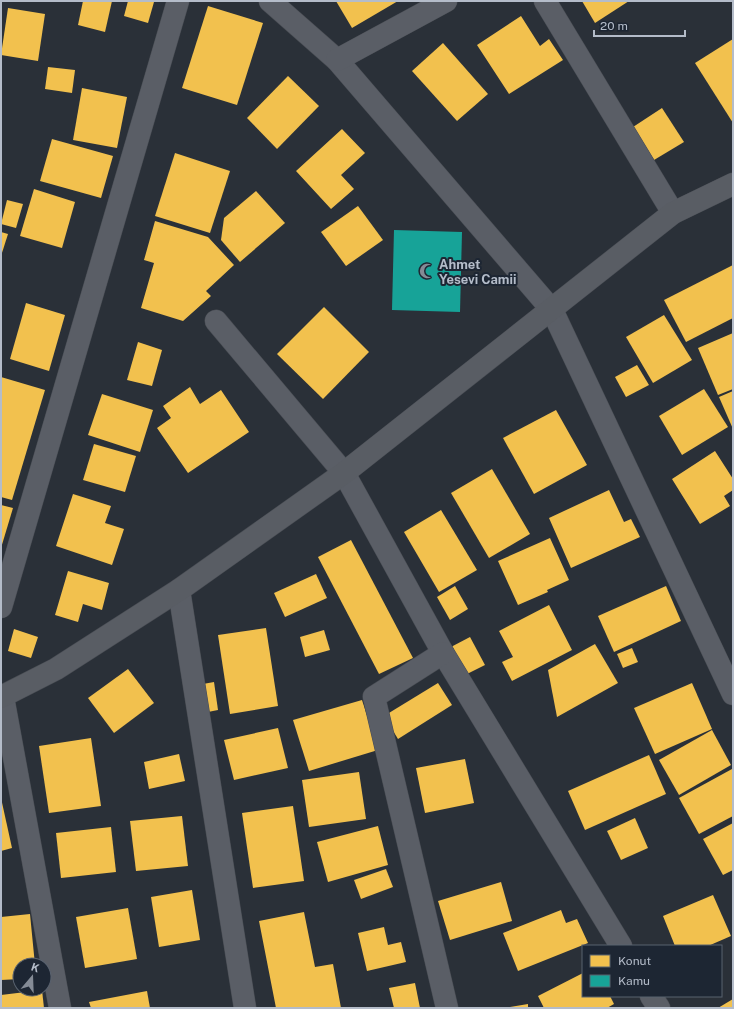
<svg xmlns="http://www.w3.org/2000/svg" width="734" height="1009" viewBox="0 0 734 1009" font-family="'Public Sans',sans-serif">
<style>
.homes{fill:#f2c14e}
.public{fill:#17a398}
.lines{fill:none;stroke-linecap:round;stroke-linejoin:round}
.street-casing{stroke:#484c53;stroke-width:23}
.secondary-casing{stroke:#484c53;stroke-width:23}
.street{stroke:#5a5e66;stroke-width:22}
.secondary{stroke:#595d64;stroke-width:22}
.labels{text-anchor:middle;stroke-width:4;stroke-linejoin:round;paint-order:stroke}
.poi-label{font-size:13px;font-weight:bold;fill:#b4bcc9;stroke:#1d2633;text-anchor:start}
</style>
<rect width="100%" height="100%" fill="#2a3038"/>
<g class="homes">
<polygon points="83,1 112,1 105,32 78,25"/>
<polygon points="128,1 154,2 148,23 124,16"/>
<polygon points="336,1 398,1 352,28"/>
<polygon points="582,1 629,1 595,23"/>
<polygon points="208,6 263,23 237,105 182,88"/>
<polygon points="8,8 45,14 38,61 1,55"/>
<polygon points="521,16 540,46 549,39 563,60 509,94 477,45"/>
<polygon points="733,39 733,123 695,63"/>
<polygon points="443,43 488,94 457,121 412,71"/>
<polygon points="48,67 75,70 72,93 45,89"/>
<polygon points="288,76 319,106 277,149 247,118"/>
<polygon points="82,88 127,97 117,148 73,140"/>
<polygon points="662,108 684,142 654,160 633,127"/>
<polygon points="342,129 365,153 341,175 354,189 331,209 296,171"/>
<polygon points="52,139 113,156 101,198 40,181"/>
<polygon points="175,153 230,171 210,233 155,216"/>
<polygon points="34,189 75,202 62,248 20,236"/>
<polygon points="256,191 285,223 240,262 221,240 224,218"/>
<polygon points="7,200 23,204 16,228 1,224"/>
<polygon points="358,206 383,240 346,266 321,232"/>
<polygon points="155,221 208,237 234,265 206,291 211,296 183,321 141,308 154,263 144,260"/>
<polygon points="1,232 8,234 1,256"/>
<polygon points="733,265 733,318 686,342 664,300"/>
<polygon points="26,303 65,315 49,371 10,359"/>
<polygon points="324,307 369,352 323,399 277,354"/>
<polygon points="664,315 692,360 653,383 626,337"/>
<polygon points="733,333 733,389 718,395 698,348"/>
<polygon points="138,342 162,350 152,386 127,380"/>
<polygon points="637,365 649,385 626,397 615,377"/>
<polygon points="1,377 45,390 12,500 1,497"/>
<polygon points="190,387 200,404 221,390 249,432 188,473 157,428 171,418 163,406"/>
<polygon points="704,389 728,427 682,455 659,416"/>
<polygon points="733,391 733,429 719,397"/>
<polygon points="102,394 153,410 140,452 88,435"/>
<polygon points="556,410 587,465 534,494 503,438"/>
<polygon points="94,444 136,456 125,492 83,480"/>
<polygon points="715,451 733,479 733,490 724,496 730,506 700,524 672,479"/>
<polygon points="492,469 530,534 489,558 451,493"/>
<polygon points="609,490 624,522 631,519 640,537 571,568 549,518"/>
<polygon points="73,494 111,506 105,523 124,529 112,565 56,546"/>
<polygon points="1,505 13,508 1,548"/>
<polygon points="441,510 477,570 439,592 404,532"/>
<polygon points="550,538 569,580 547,590 548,592 518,605 498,561"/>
<polygon points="351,540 413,658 379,674 318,557"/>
<polygon points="68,571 109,583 102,610 83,604 78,622 55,615"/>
<polygon points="316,574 327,598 285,617 274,593"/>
<polygon points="455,586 468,609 450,620 437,597"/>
<polygon points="666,586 681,621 614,652 598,616"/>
<polygon points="549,605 572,650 512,681 502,662 513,657 499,631"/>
<polygon points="266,628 278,706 230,714 218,635"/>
<polygon points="14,629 38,637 31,658 8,651"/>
<polygon points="324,630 330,650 305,657 300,637"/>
<polygon points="470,637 485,665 463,676 449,648"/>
<polygon points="595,644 618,683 557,717 548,670"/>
<polygon points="632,648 638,662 623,668 617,654"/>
<polygon points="128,669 154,703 114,733 88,698"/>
<polygon points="214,682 218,710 208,712 203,684"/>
<polygon points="438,683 452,705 398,739 384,716"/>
<polygon points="692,683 712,729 655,754 634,708"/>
<polygon points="362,700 378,750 309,771 293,720"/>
<polygon points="278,728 288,768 234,780 224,740"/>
<polygon points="712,730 731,765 679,795 659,760"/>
<polygon points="91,738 101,806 49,813 39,746"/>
<polygon points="179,754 185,781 149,789 144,762"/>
<polygon points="649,755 666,794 585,830 568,791"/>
<polygon points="465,759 474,803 425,813 416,768"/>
<polygon points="732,769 733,816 699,834 679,798"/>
<polygon points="359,772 366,819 309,827 302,780"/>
<polygon points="1,798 12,848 1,851"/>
<polygon points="293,806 304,881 253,888 242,813"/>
<polygon points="182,816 188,866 136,871 130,821"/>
<polygon points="635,818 648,848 621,860 607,831"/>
<polygon points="733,823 733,870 723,875 703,839"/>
<polygon points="378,826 388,865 328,882 317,842"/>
<polygon points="111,827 116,872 61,878 56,833"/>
<polygon points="386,869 393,887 361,899 354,880"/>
<polygon points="501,882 512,921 450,940 438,901"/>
<polygon points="192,890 200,940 159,947 151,897"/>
<polygon points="713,895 731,936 708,946 675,946 663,916"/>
<polygon points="128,908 137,959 85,968 76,917"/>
<polygon points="561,910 566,923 577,919 588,943 518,971 503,933"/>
<polygon points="304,912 315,967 333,964 341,1008 276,1008 259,921"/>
<polygon points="30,914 35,965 20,965 20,979 1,980 1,917"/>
<polygon points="384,927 388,945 401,942 406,962 367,971 358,933"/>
<polygon points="583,973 583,996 610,996 614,1004 607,1008 544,1008 538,996"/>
<polygon points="415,983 420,1008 394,1008 389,988"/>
<polygon points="42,990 44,1008 1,1008 1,995"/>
<polygon points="147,991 150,1008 91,1008 89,1002"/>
<polygon points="733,999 733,1008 718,1008"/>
<polygon points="528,1004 528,1008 510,1008 510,1007"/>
</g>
<polygon class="public" points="394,230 462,232 460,312 392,310"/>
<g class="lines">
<g class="street-casing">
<g id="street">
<polyline points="270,1 337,60 552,310 733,694"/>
<polyline points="545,1 673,213"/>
<polyline points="337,60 446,1"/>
<polyline points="216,321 344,473 443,653 621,946"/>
<polyline points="179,590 245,1008"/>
<polyline points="1,607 178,1"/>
<polyline points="443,653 374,697 447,1008"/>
<polyline points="3,697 60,1008"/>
<polyline points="651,996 659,1008"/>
</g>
</g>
<g class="secondary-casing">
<polyline id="secondary" points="1,697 56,669 179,590 344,473 673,213 733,184"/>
</g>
<use href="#street" class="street"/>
<use href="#secondary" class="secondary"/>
</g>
<defs>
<g id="mosque-bare" transform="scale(1.2)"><path d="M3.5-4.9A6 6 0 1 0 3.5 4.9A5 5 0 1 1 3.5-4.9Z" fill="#848b96" stroke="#1d2633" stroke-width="2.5" paint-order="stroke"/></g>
</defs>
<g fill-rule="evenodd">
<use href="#mosque-bare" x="427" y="271"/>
</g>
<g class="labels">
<g class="poi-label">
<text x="439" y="269">Ahmet<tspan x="439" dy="15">Yesevi Camii</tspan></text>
</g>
</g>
<rect width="734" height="1009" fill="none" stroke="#b4bcc9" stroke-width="4"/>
<rect x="582" y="945" width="140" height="52" fill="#1d2633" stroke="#59626f"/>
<rect x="590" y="955" width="20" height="12" fill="#f2c14e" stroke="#59626f"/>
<text x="618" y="965" font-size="12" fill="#b4bcc9">Konut</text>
<rect x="590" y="975" width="20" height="12" fill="#17a398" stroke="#59626f"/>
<text x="618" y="985" font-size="12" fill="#b4bcc9">Kamu</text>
<g transform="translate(32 977) rotate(19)"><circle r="19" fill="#1d2633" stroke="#59626f"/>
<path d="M0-3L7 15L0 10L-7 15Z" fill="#848b96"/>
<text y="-6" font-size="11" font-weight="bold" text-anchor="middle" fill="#b4bcc9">K</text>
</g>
<path d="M594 30v6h91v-6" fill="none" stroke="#b4bcc9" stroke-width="2"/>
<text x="600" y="30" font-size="12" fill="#b4bcc9" stroke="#1d2633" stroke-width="3" paint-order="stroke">20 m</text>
</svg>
